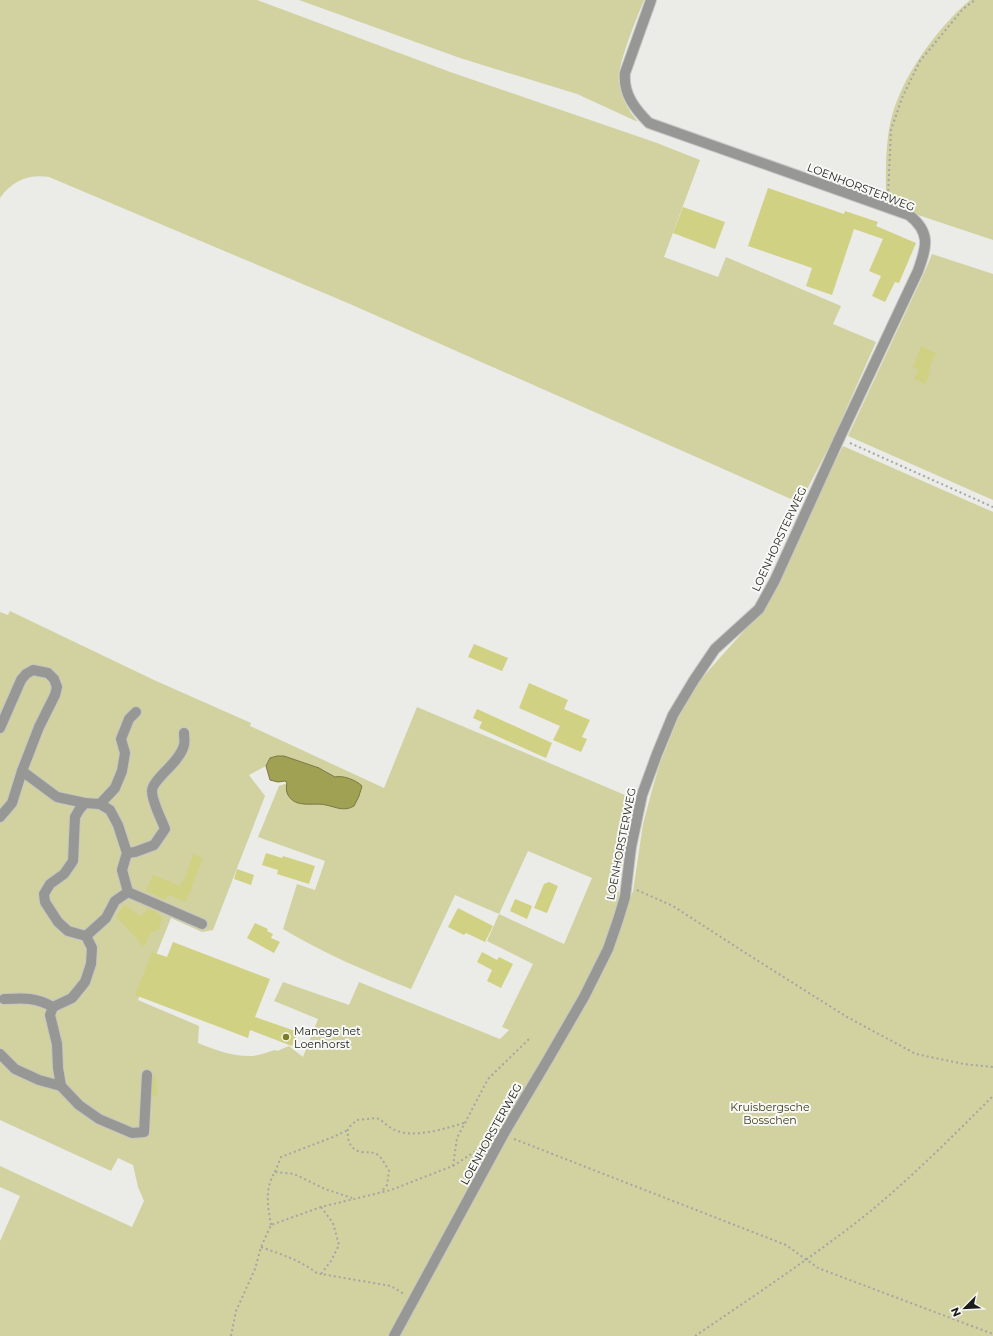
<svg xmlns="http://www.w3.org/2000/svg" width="993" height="1336" viewBox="0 0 993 1336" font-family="Montserrat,sans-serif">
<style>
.green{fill:#d1d2a0;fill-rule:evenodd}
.water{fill:#a1a154;stroke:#797943}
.building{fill:#d0d183}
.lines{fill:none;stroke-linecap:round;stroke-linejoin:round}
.minor-casing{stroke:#c6c6c3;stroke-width:12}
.path{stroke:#a5a5a3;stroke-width:2;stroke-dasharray:2 3;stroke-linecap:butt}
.minor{stroke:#979796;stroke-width:10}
.poi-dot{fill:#7e7d25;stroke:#f8f8f5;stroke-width:1.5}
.labels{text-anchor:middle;stroke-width:4;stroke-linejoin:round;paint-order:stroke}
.street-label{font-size:11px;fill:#1c1c1b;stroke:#f8f8f5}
.poi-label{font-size:11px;fill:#1c1c1b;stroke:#f8f8f5;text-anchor:start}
.park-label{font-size:11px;fill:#3b3b19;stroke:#f8f8f5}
</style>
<rect width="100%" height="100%" fill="#ebebe8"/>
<g class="green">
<path d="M0 0H257L453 73 657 143 700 160 664 257 718 277 726 257 841 306 833 324 876 342 832 441 800 503 350 304 49 177C28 174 12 181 0 198Z"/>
<path d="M299 0H644C637 18 616 67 619 83 621 98 629 111 638 122L577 94 460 58Z"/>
<path d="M970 0H993V240L918 215 906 208 886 200C886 175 885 149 890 124 899 80 936 29 970 0Z"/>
<polygon points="932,254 993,274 993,500 848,436 925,271"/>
<path d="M843 446 993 512V1336H0V1241L20 1196 0 1187V1166L132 1227 144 1201 138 1187 133 1165 118 1158 111 1171 0 1120V612L8 615 10 611 154 680 251 723 250 726 384 788 417 707 632 798 618 889 620 899 613 918 617 928H619L633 891 643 824 652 790 659 766 680 713 701 679 758 615 774 591 824 483ZM284 756 324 770 335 778C343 775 356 780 361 786L359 794 350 808C339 810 335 806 325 805 319 804 312 804 306 804L287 783 279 786 258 837 325 861 315 890 297 884 283 929C323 953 367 972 411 989L455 895 499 914 487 941 533 964 502 1027 509 1030 500 1039 359 982 349 1005 283 982 274 1001 318 1019 303 1057 289 1046 277 1051 275 1050C268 1052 260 1055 253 1056 234 1057 215 1050 198 1043L199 1026 138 1000 171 918 202 932 213 930 265 796 249 775 266 766 270 758ZM528 851 592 878 564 944 499 914Z"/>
</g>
<path class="water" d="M277 756H284L319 768 335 777C343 775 356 780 362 786L359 796 354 806C344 812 336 807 326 805 314 802 296 809 288 795 286 791 286 787 287 783L285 781 278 782 270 780 266 766 270 758Z"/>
<g class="building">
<polygon points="768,188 844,214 845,211 878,222 876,226 916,243 899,283 895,282 885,302 872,296 881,276 869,271 883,239 854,229 832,295 806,286 812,268 748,246"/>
<polygon points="683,207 725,222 715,249 673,233"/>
<polygon points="921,346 936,353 929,369 931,370 925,384 914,379 918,370 913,367"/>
<polygon points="474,644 508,658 502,671 468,657"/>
<polygon points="529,683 568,700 564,709 590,720 582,737 587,739 581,752 553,740 560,726 519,708"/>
<polygon points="477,709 552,743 546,758 479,728 482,722 473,718"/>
<polygon points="266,853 282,858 283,856 315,866 309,884 277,874 278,870 262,865"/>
<polygon points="193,854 203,858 186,902 168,895 165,900 146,891 153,875 180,886 182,881 184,881"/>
<polygon points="237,869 254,875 251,885 234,879"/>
<polygon points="549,882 558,886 547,913 534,908 544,884"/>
<polygon points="515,899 532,906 527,919 510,911"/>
<polygon points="125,905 140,916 149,908 156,911 162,917 160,928 155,932 151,932 144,947 116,916"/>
<polygon points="458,908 493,926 485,942 466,933 464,935 448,927"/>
<polygon points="255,923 268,929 267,931 273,934 271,938 280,942 274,953 247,938"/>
<polygon points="173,942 270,979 255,1017 298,1032 292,1046 250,1030 248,1038 135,995 152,952 167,957"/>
<polygon points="482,952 497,960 499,957 513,964 501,988 487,981 492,970 477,962"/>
<polygon points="155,1074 158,1095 152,1096 153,1076"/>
</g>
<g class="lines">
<g class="minor-casing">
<g id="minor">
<polyline points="0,728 21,680 26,674 33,670 48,673 54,679 57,687 55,695 39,727 22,771 12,803 0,817"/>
<polyline points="22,771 57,797 85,803"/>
<polyline points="100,804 115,788 122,771 125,753 121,739 129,719 136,712"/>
<path d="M127 853 135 852 154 845 165 829C161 818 152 802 152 791 152 779 180 763 184 745 185 742 184 737 184 733"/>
<polyline points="86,936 106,918 115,901 128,892"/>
<path d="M4 999C23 998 36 997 53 1007"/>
<polyline points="0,1054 15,1069 39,1080 61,1086"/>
<polyline points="147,1075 144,1132 132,1133 99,1119 79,1105 61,1086 58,1068 57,1044 50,1015 53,1007 72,998 85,982 91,964 92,948 86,936 68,931 58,922 45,902 44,894 50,884 64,874 73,861 75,817 79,810 85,803 100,804 110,810 118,825 127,853 122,870 128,892 202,924"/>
<path d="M394 1336 503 1135 547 1061 584 997 608 949 618 920 625 897 631 847 642 795 657 754 673 715 694 680 715 649 759 609 775 580 839 439 918 271C926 248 932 233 909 215L649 123C635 109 623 94 625 73L651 0"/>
</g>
</g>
<g class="path">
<polyline points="888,196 891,130 902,98 920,61 963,9 975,0"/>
<polyline points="850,443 993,507"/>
<polyline points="637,890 673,906 744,952 847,1017 916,1054 964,1064 993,1067"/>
<polyline points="514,1139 786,1245 818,1268 993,1334"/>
<polyline points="453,1166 457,1138 488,1079 529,1039"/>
<polyline points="275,1172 281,1157 333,1137 348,1130"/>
<path d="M383 1190 387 1185 389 1171C386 1166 382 1158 378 1155 372 1151 368 1153 362 1152 349 1150 347 1139 348 1128L357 1120 377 1118C383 1121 387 1126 393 1129 412 1140 447 1128 467 1122"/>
<polyline points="321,1207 333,1223 339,1245 331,1261 321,1274 391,1286 404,1294"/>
<path d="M271 1225C268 1207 264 1189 275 1172L294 1174 325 1189 352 1198"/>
<path d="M261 1247C283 1255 300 1260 318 1274H321"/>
<polyline points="231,1336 236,1311 255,1269 261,1247 271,1225 321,1207 391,1190 437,1172 453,1166 485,1145"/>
<path d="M695 1336C751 1298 808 1260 862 1218 908 1181 951 1138 993 1096"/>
</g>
<use href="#minor" class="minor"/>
</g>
<circle class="poi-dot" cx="286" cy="1037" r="4"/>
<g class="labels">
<g class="street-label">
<text transform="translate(861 187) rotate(21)" y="4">LOENHORSTERWEG</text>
<text transform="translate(779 539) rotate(-65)" y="4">LOENHORSTERWEG</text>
<text transform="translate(621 844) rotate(-79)" y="4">LOENHORSTERWEG</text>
<text transform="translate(491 1134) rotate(-61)" y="4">LOENHORSTERWEG</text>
</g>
<g class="poi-label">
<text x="294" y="1035">Manege het<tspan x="294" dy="13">Loenhorst</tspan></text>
</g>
<g class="park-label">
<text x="770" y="1111">Kruisbergsche<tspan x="770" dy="13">Bosschen</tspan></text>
</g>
</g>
<g transform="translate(965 1308) rotate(246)" stroke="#f8f8f5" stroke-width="3" paint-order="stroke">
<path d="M0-3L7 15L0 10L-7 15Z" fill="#1c1c1b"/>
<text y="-6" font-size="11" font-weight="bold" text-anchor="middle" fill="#1c1c1b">N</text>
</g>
</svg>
